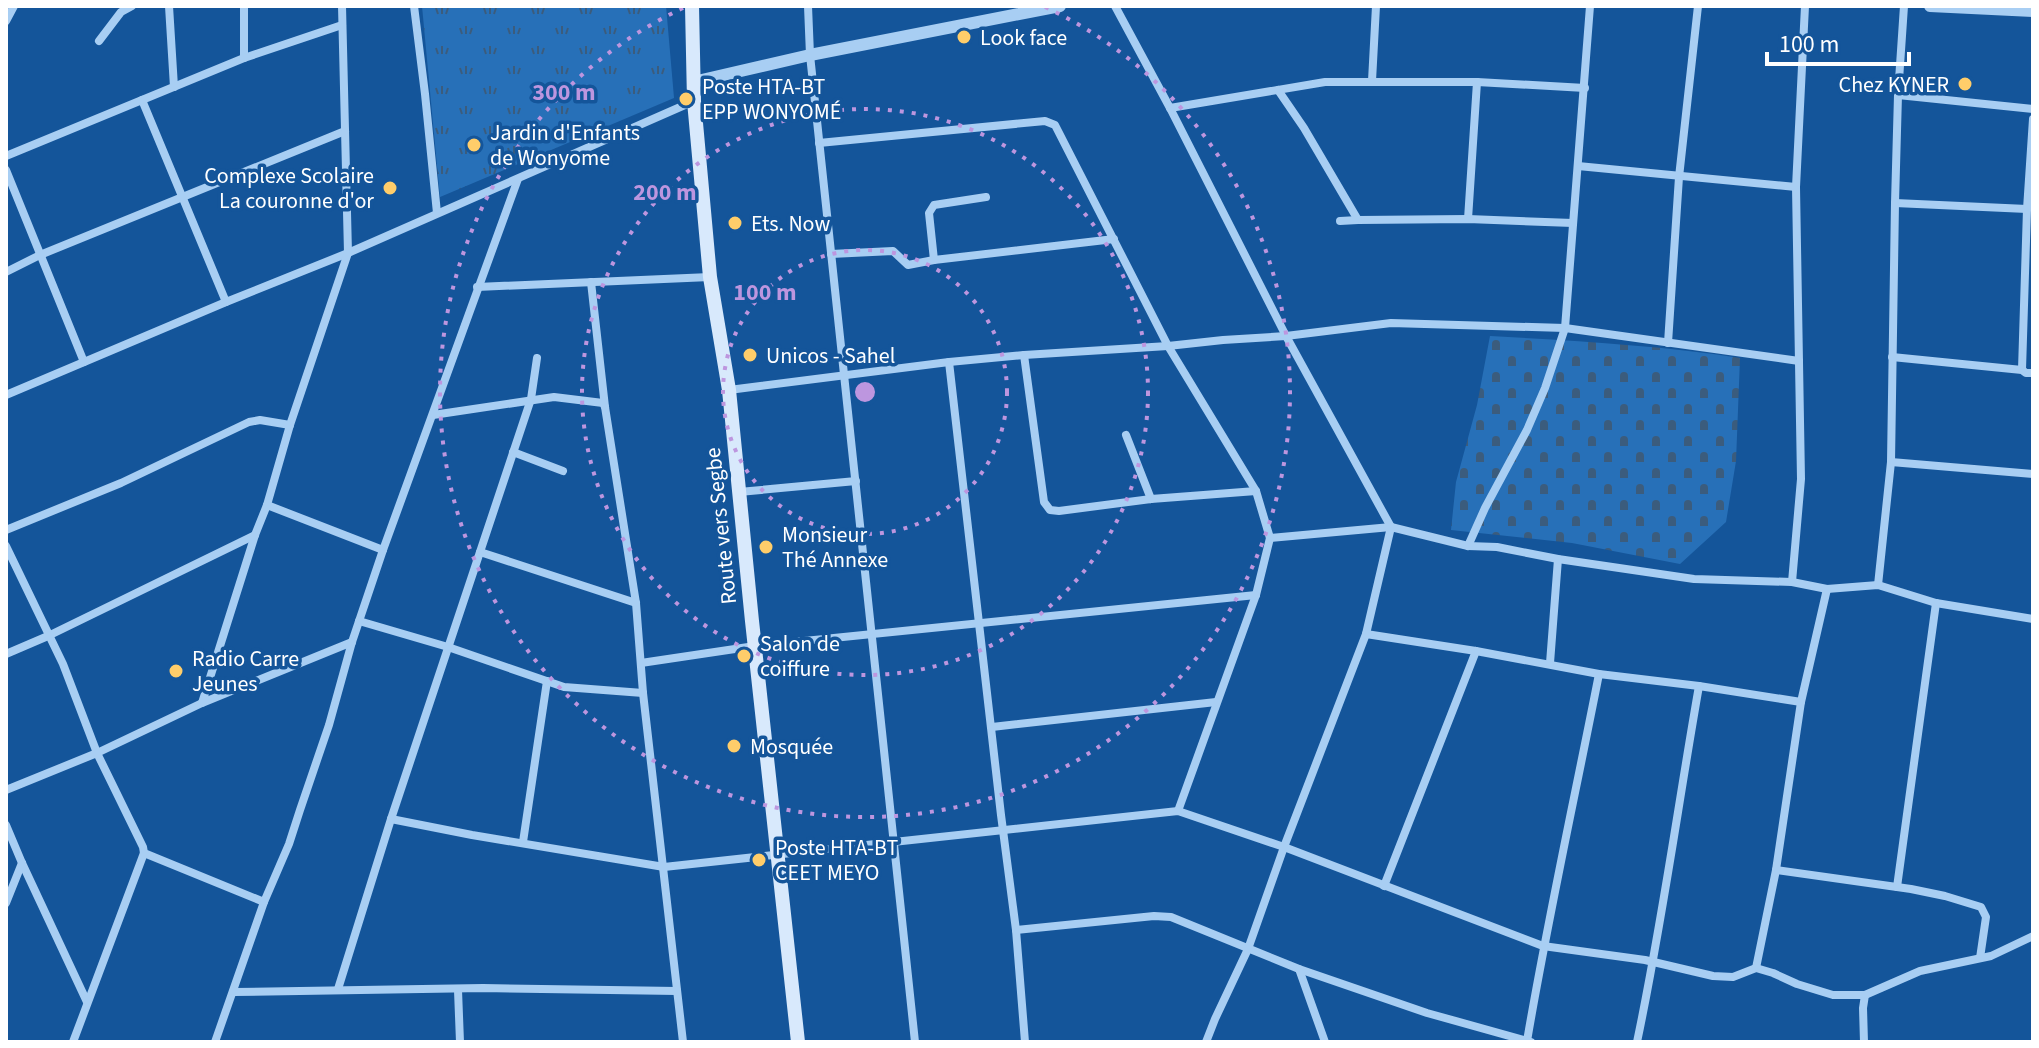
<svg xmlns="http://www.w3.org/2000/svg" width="2039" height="1048" viewBox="0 0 2039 1048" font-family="'Source Sans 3',sans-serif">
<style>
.grass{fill:url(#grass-tufts)}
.cemetery{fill:url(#cemetery-stones)}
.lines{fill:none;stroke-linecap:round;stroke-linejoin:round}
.minor{stroke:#a8cef3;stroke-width:8}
.tertiary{stroke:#a8cef3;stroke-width:12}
.secondary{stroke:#d8e9fc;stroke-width:14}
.ring{fill:none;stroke:#bd96df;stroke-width:4;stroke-dasharray:4 8}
.poi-dot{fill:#ffcd6a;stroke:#14559a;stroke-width:3}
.labels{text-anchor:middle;stroke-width:7;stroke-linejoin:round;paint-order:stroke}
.poi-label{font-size:22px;fill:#fff;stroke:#14559a;text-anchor:start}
.street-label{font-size:22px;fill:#fff;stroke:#14559a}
.centre{fill:#bd96df;stroke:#14559a;stroke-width:4}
.ring-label{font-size:24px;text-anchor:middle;font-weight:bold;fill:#bd96df;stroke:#14559a;stroke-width:7;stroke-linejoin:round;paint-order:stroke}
</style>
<defs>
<pattern id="grass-tufts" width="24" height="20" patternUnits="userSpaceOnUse" patternTransform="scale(2)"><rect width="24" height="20" fill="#2770b8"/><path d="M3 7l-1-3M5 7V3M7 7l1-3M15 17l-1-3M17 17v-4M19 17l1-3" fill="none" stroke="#3b5c7d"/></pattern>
<pattern id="cemetery-stones" width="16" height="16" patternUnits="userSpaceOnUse" patternTransform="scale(2)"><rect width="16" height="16" fill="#2770b8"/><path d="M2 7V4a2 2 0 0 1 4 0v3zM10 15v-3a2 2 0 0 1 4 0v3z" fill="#3b5c7d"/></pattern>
</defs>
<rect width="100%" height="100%" fill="#14559a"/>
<polygon class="grass" points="422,6 666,6 674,98 440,197"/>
<path class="cemetery" d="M1490 336C1574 341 1657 345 1740 358L1736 461 1726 522 1680 564 1572 543 1451 530 1456 482 1477 405Z"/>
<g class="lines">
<g class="minor">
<polyline points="169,6 174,87"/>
<polyline points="244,6 244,58"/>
<polyline points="414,6 425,94 437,213"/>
<polyline points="808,6 810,55 915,1042"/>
<polyline points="1115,6 1170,108 1286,336 1391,527 1366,634 1284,847 1248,949 1215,1019 1206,1042"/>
<polyline points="6,21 14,6"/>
<polyline points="99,41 121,12 132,6"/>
<polyline points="1372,81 1376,6"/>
<polyline points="1278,90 1304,128 1358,220 1468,219 1573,223"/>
<polyline points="1898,95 2033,109"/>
<polyline points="142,100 226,302"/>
<polyline points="1170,108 1325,82 1477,82 1585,88"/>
<polyline points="819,143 1045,121 1055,125 1168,346 1256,491 1270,538 1256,595 1178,811"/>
<polyline points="6,156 244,58 342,25"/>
<polyline points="1578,166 1796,187"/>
<polyline points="6,170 84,362"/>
<polyline points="1895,203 2027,209"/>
<polyline points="1468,219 1477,82"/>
<polyline points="1340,221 1358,220"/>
<polyline points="831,254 893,251 908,265 934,260 1114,239"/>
<polyline points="934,260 929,213 934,205 986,197"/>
<polyline points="6,272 40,255 345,131"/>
<polyline points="591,282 605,407 636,603 643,693 683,1042"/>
<polyline points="477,287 710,277"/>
<polyline points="1668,343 1679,177 1698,6"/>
<polyline points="1024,355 1044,502 1050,510 1059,511 1151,499 1256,491"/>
<polyline points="1892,357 2022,370 2026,373 2033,373"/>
<polyline points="949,362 1001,815 1016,930 1025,1042"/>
<polyline points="2022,370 2027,209 2033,119"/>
<polyline points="729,390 949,362 1024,355 1168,346 1223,340 1286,336 1391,323 1565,328 1799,361"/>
<polyline points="6,395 226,302 348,253 694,101"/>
<polyline points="433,415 554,397 603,403 605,407"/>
<polyline points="1126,435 1151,499"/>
<polyline points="513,452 563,471"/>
<polyline points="1891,462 2033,474"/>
<polyline points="739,492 856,481"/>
<polyline points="267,505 383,550"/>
<polyline points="6,530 121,483 249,422 260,420 290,425"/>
<polyline points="1270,538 1391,527 1468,546 1497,547 1558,559 1694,579 1792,582 1827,589 1878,585 1936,603 2033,619"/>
<polyline points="6,546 63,664 97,753 143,847 144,853 264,902"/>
<polyline points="1468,546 1485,508 1527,430 1545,388 1565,328 1590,6"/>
<polyline points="480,552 636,603"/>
<polyline points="1792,582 1801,479 1796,187 1805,6"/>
<polyline points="1878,585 1891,462 1895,203 1898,95 1904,6"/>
<polyline points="359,621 448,647 564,687 643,693"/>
<polyline points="1366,634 1476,651 1599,674 1699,686 1801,702"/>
<polyline points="6,654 48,636 255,535"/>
<polyline points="641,663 755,646 1256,595"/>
<polyline points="1550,663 1558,559"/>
<polyline points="202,703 255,535 267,505 290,425 348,253 342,6"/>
<polyline points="992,727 1216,702"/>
<polyline points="6,790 97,753 202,703 352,642"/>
<polyline points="391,819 472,835 664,867 1178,811 1284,847 1543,946 1645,960 1713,976 1733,977 1756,968 1773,973 1797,984 1833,995 1865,995 1920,971 1991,956 2033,936"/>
<polyline points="6,825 22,863 87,1002"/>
<polyline points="523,842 547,681"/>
<polyline points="1776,870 1911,889 1945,896 1981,907 1986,917 1980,958"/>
<polyline points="1384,886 1476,651"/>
<polyline points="1897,887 1936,603"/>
<polyline points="6,903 22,863"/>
<polyline points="1016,930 1154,916 1171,917 1299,969 1427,1013 1531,1042"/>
<polyline points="1756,968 1776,870 1801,702 1827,589"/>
<polyline points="1299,969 1325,1042"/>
<polyline points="338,989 391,819 531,399 537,358"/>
<polyline points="458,990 460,1042"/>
<polyline points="234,992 483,988 677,991"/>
<path d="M1527 1041C1548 918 1575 796 1599 674"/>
<polyline points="73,1042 144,853"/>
<polyline points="215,1042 264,902 289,844 300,810 329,725 352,642 383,550 518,179"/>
<path d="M1637 1042C1662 924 1678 805 1699 686"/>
<polyline points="1864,1042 1863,1008 1865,995"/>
</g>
<g class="tertiary">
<polyline points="1930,6 2033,11"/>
<polyline points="693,82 810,55 1060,6"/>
</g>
<polyline class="secondary" points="692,6 694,101 710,277 729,390 752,621 798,1042"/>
</g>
<g class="ring">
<circle cx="865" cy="392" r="142"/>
<circle cx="865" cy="392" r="283"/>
<path d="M1045 7A425 425 0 1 1 685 7"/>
</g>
<g class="poi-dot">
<circle cx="964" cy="37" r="8"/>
<circle cx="1965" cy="84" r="8"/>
<circle cx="686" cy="99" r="8"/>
<circle cx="474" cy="145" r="8"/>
<circle cx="390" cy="188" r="8"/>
<circle cx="735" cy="223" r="8"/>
<circle cx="750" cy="355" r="8"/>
<circle cx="766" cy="547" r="8"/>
<circle cx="744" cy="656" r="8"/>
<circle cx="176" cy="671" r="8"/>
<circle cx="734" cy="746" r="8"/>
<circle cx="759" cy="860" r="8"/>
</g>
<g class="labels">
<g class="poi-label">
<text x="980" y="45">Look face</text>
<text x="1949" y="92" text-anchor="end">Chez KYNER</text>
<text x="702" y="94">Poste HTA-BT<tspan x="702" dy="25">EPP WONYOMÉ</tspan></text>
<text x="490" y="140">Jardin d'Enfants<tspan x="490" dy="25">de Wonyome</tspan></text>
<text x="374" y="183" text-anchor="end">Complexe Scolaire<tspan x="374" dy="25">La couronne d'or</tspan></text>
<text x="751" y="231">Ets. Now</text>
<text x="766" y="363">Unicos - Sahel</text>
<text x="782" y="542">Monsieur<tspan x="782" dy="25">Thé Annexe</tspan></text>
<text x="760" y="651">Salon de<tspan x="760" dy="25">coiffure</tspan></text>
<text x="192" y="666">Radio Carre<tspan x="192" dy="25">Jeunes</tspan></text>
<text x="750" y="754">Mosquée</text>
<text x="775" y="855">Poste HTA-BT<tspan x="775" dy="25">CEET MEYO</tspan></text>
</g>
<g class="street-label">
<text transform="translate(720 526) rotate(-96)" y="8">Route vers Segbe</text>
</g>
</g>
<circle cx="865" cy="392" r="12" class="centre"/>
<g class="ring-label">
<text x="564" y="100">300 m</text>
<text x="665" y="200">200 m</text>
<text x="765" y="300">100 m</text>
</g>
<rect width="2039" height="1048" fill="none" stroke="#ffffff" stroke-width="16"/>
<path d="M1767 52v12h142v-12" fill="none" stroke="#ffffff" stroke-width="4"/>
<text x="1779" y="52" font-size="24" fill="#ffffff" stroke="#14559a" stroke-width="6" paint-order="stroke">100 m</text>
</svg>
